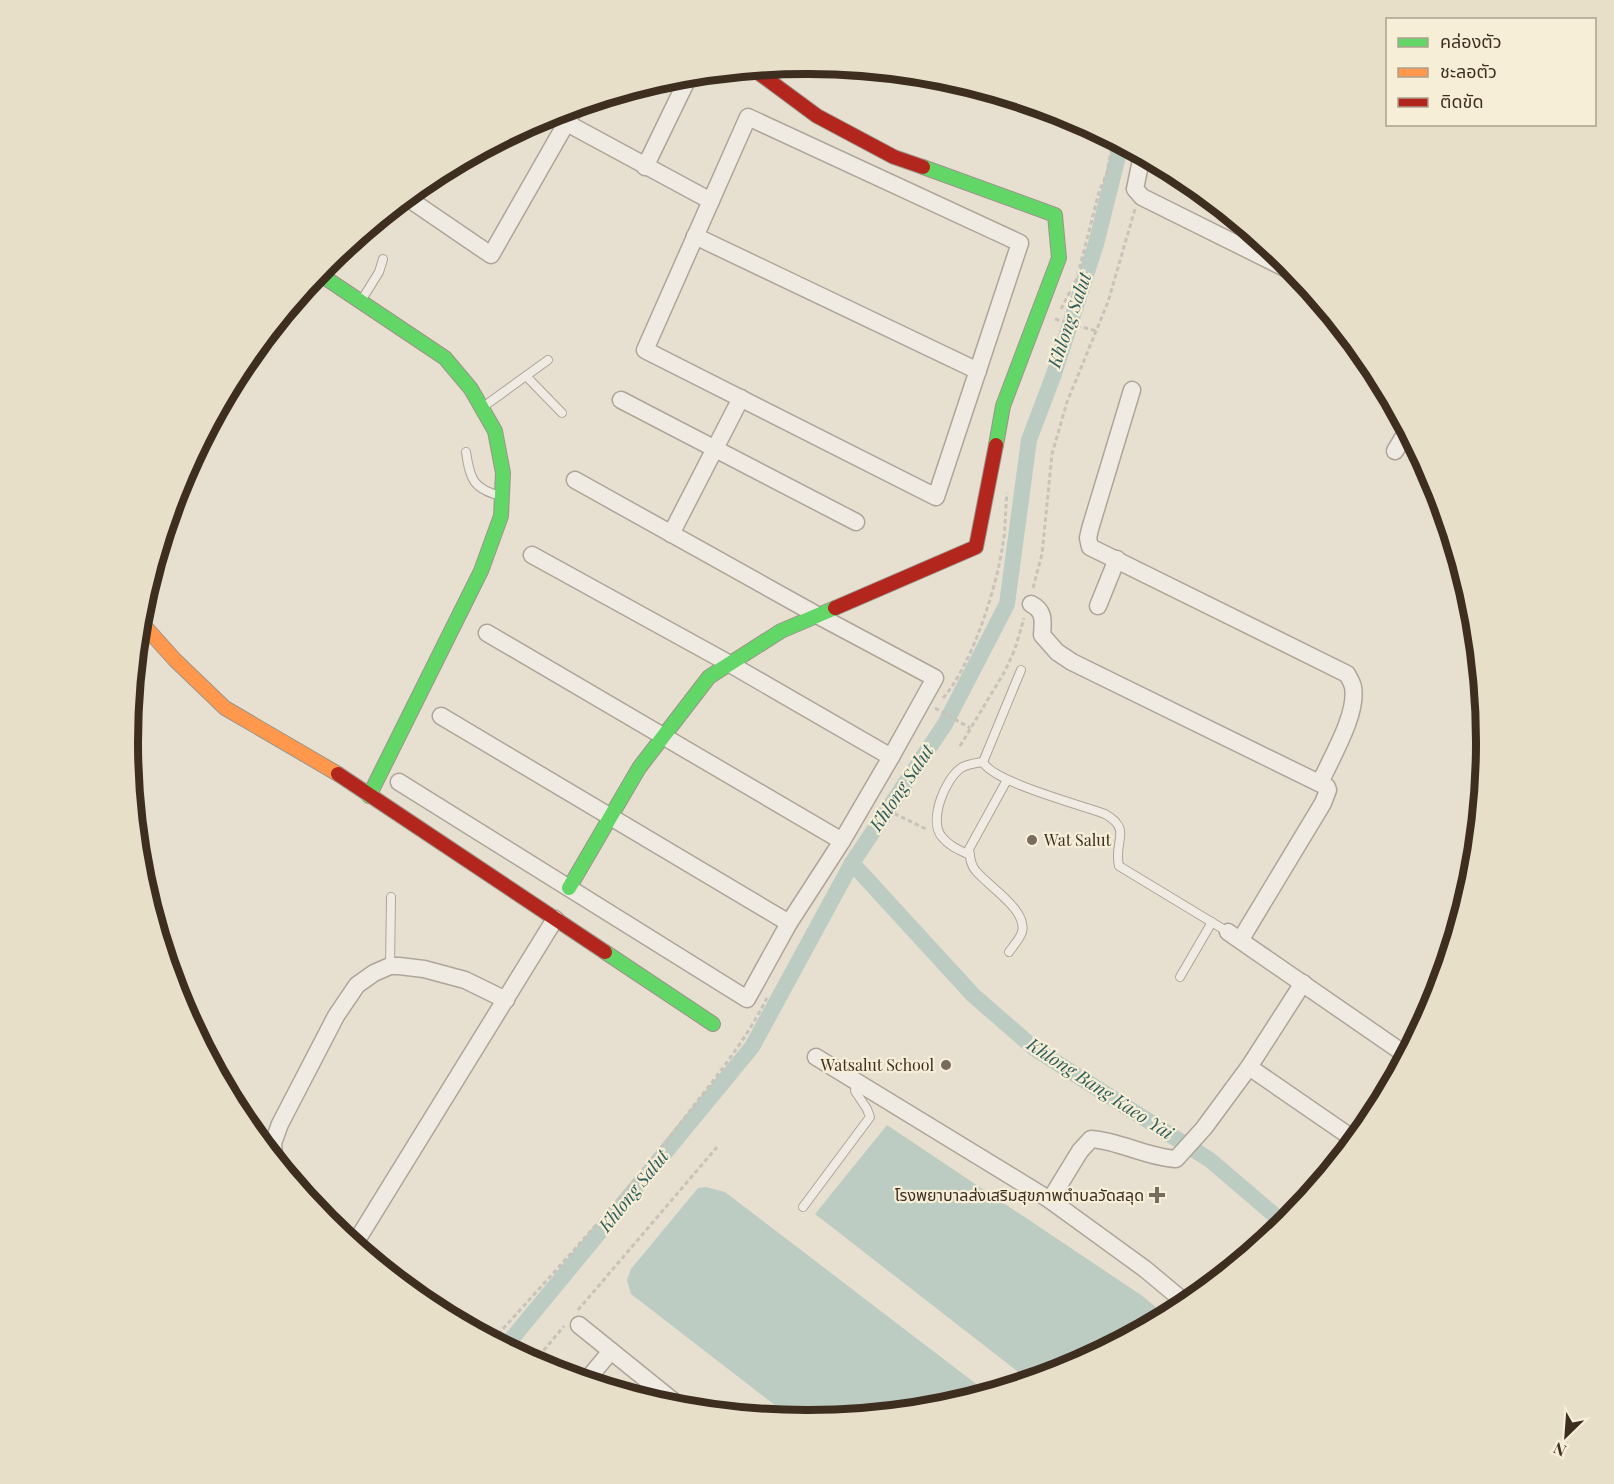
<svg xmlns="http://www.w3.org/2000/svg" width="1614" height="1484" viewBox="0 0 1614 1484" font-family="'Playfair Display','Noto Sans Thai',serif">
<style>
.water{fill:#bcccc2}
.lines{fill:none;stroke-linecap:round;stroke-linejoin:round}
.canal{stroke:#bcccc2;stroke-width:16}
.lane-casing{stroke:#ada599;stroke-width:10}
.street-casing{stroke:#ada599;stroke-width:19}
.fast-casing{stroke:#9c958a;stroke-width:16}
.slow-casing{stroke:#9c958a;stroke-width:16}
.jam-casing{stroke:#9c958a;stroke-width:16}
.path{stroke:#c8c2b9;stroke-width:3;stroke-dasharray:4.5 3;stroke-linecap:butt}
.lane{stroke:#efebe3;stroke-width:8}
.street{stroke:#efebe3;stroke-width:16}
.fast{stroke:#63d668;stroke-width:14}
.slow{stroke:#ff974d;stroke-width:14}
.jam{stroke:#b3261e;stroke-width:14}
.poi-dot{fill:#786c5e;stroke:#f7eed8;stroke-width:2}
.labels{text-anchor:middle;stroke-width:4.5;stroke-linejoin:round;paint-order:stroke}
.poi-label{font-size:16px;fill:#3d2e20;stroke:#f7eed8;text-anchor:end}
.water-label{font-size:18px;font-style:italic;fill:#2f5d5a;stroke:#f7eed8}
.rim{fill:none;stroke:#3d2e20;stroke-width:8}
</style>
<rect width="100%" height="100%" fill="#e7e0d1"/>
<g class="water">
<polygon points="887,1125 1141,1295 1167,1316 1067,1369 1030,1381 815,1214"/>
<polygon points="706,1187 725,1192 988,1393 939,1408 807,1421 794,1420 631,1294 627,1280 631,1269 698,1188"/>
</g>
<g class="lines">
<g class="canal">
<polyline points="852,863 973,995 1035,1049 1210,1160 1285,1224"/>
<polyline points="505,1347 752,1047 852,863 945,724 1007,604 1029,440 1054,374 1096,244 1121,144"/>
</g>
<g class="lane-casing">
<g id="lane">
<polyline points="361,301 379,272 383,259"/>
<polyline points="284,315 321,276"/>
<polyline points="526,376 562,413"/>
<polyline points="483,407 548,360"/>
<path d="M466 452C470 479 473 489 501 496"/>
<path d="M1021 670 983 762C993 782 1081 805 1105 814 1133 830 1113 841 1119 866L1228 932"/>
<path d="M1007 780 969 849C970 856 970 865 976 871 988 886 1028 910 1022 932 1020 939 1013 946 1009 952"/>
<path d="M970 855C959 850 949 846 942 837 928 821 945 779 961 768 967 764 976 763 983 762"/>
<polyline points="390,966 391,897"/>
<polyline points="1180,977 1212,922"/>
<polyline points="803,1207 870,1117 867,1109 855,1091 856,1082"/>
</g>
</g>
<g class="street-casing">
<g id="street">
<polyline points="550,114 711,201"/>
<polygon points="748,117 1020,243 936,497 645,350"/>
<polyline points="1142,155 1135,189 1142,197 1297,274"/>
<polyline points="645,167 690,74"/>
<polyline points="406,197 491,255 576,106"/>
<polyline points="695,236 978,371"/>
<path d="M1132 390 1090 529 1088 538 1090 547 1347 674C1349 678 1352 682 1353 687 1358 714 1331 758 1320 783"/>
<polyline points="621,400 856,522"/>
<polyline points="1395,451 1407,431"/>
<polyline points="671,534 741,398"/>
<polyline points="532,555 730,664 891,757"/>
<path d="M1031 604C1045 611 1043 621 1042 635L1057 652 1072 662 1327 787 1328 790 1323 803 1241 939"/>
<polyline points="1098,606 1117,559"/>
<polyline points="487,633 842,841"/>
<polyline points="441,716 789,923"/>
<polyline points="399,782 747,999 789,923 842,841 891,757 935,678 817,615 575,480"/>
<polyline points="1228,932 1406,1055"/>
<polyline points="816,1057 1050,1200 1145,1269 1187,1304"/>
<polyline points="1249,1067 1355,1140"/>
<polyline points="274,1157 273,1143 280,1124 336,1016 357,985 374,973 390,966 399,966 424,969 465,980 506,1000"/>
<path d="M1050 1200 1080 1151 1091 1139C1120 1141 1146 1157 1176 1159L1204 1128 1249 1067 1303 983"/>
<polyline points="354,1245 555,919"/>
<polyline points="579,1325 683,1409"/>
<polyline points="586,1381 611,1351"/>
</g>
</g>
<g class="fast-casing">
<g id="fast">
<polyline points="923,167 1055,215 1059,258 1003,406 996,445"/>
<polyline points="318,273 445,358 471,389 495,431 503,473 501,516 481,571 369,796"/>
<polyline points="569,888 639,768 709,677 781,631 835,608"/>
<polyline points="605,952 713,1024"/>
</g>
</g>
<g class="slow-casing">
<polyline id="slow" points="140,621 175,660 225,708 338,774"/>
</g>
<g class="jam-casing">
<g id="jam">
<polyline points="752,68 817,116 894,157 923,167"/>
<polyline points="835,608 976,547 996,445"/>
<polyline points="338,774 605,952"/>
</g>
</g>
<g class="path">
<polyline points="1061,309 1077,278 1099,192 1107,173 1113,140"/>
<polyline points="1055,319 1096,331"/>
<polyline points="1033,588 1042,554 1052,454 1067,402 1108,302 1135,209"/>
<path d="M943 698C972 665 997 587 1003 543 1006 527 1005 510 1007 493"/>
<polyline points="935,708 970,728"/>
<polyline points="960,746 1005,671 1015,649 1024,618"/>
<polyline points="881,807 926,829"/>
<polyline points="578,1310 717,1147"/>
<path d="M493 1340C562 1263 633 1187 695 1104 721 1071 748 1036 767 998"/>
<polyline points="534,1362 564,1326"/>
</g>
<use href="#lane" class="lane"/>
<use href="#street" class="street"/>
<use href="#fast" class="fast"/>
<use href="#slow" class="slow"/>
<use href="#jam" class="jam"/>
</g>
<g class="poi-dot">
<circle cx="1032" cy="840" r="6"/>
<circle cx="946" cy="1065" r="6"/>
<path d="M1154 1186h6v6h6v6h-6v6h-6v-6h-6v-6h6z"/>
</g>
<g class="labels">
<g class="poi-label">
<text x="1044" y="846" text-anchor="start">Wat Salut</text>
<text x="934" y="1071">Watsalut School</text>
<text x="1144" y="1201">โรงพยาบาลส่งเสริมสุขภาพตำบลวัดสลุด</text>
</g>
<g class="water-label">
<text transform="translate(1070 320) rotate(-71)" y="6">Khlong Salut</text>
<text transform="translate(902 788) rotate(-56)" y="6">Khlong Salut</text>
<text transform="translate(1100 1089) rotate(33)" y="6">Khlong Bang Kaeo Yai</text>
<text transform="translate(634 1191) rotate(-51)" y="6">Khlong Salut</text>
</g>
</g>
<path d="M0 0H1614V1484H0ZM806 74H808A668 668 0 0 1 1476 742V742A668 668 0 0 1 808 1410H806A668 668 0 0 1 138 742V742A668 668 0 0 1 806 74Z" fill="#e8dfc9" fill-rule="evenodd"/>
<path class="rim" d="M806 74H808A668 668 0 0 1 1476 742V742A668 668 0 0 1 808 1410H806A668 668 0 0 1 138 742V742A668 668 0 0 1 806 74Z"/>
<rect x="1386" y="18" width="210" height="108" fill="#f7eed8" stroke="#ada18e" stroke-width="1.5"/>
<rect x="1398" y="38" width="30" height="9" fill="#63d668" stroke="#ada18e" stroke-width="1.5"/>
<text x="1440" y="48" font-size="18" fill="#3d2e20">คล่องตัว</text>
<rect x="1398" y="68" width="30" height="9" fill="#ff974d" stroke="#ada18e" stroke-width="1.5"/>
<text x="1440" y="78" font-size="18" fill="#3d2e20">ชะลอตัว</text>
<rect x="1398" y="98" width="30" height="9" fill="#b3261e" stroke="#ada18e" stroke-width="1.5"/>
<text x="1440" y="108" font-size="18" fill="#3d2e20">ติดขัด</text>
<g transform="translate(1566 1436) rotate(205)" stroke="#f7eed8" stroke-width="4.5" paint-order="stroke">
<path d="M0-4.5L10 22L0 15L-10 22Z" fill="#3d2e20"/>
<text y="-9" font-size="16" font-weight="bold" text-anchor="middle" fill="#3d2e20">N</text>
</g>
</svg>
